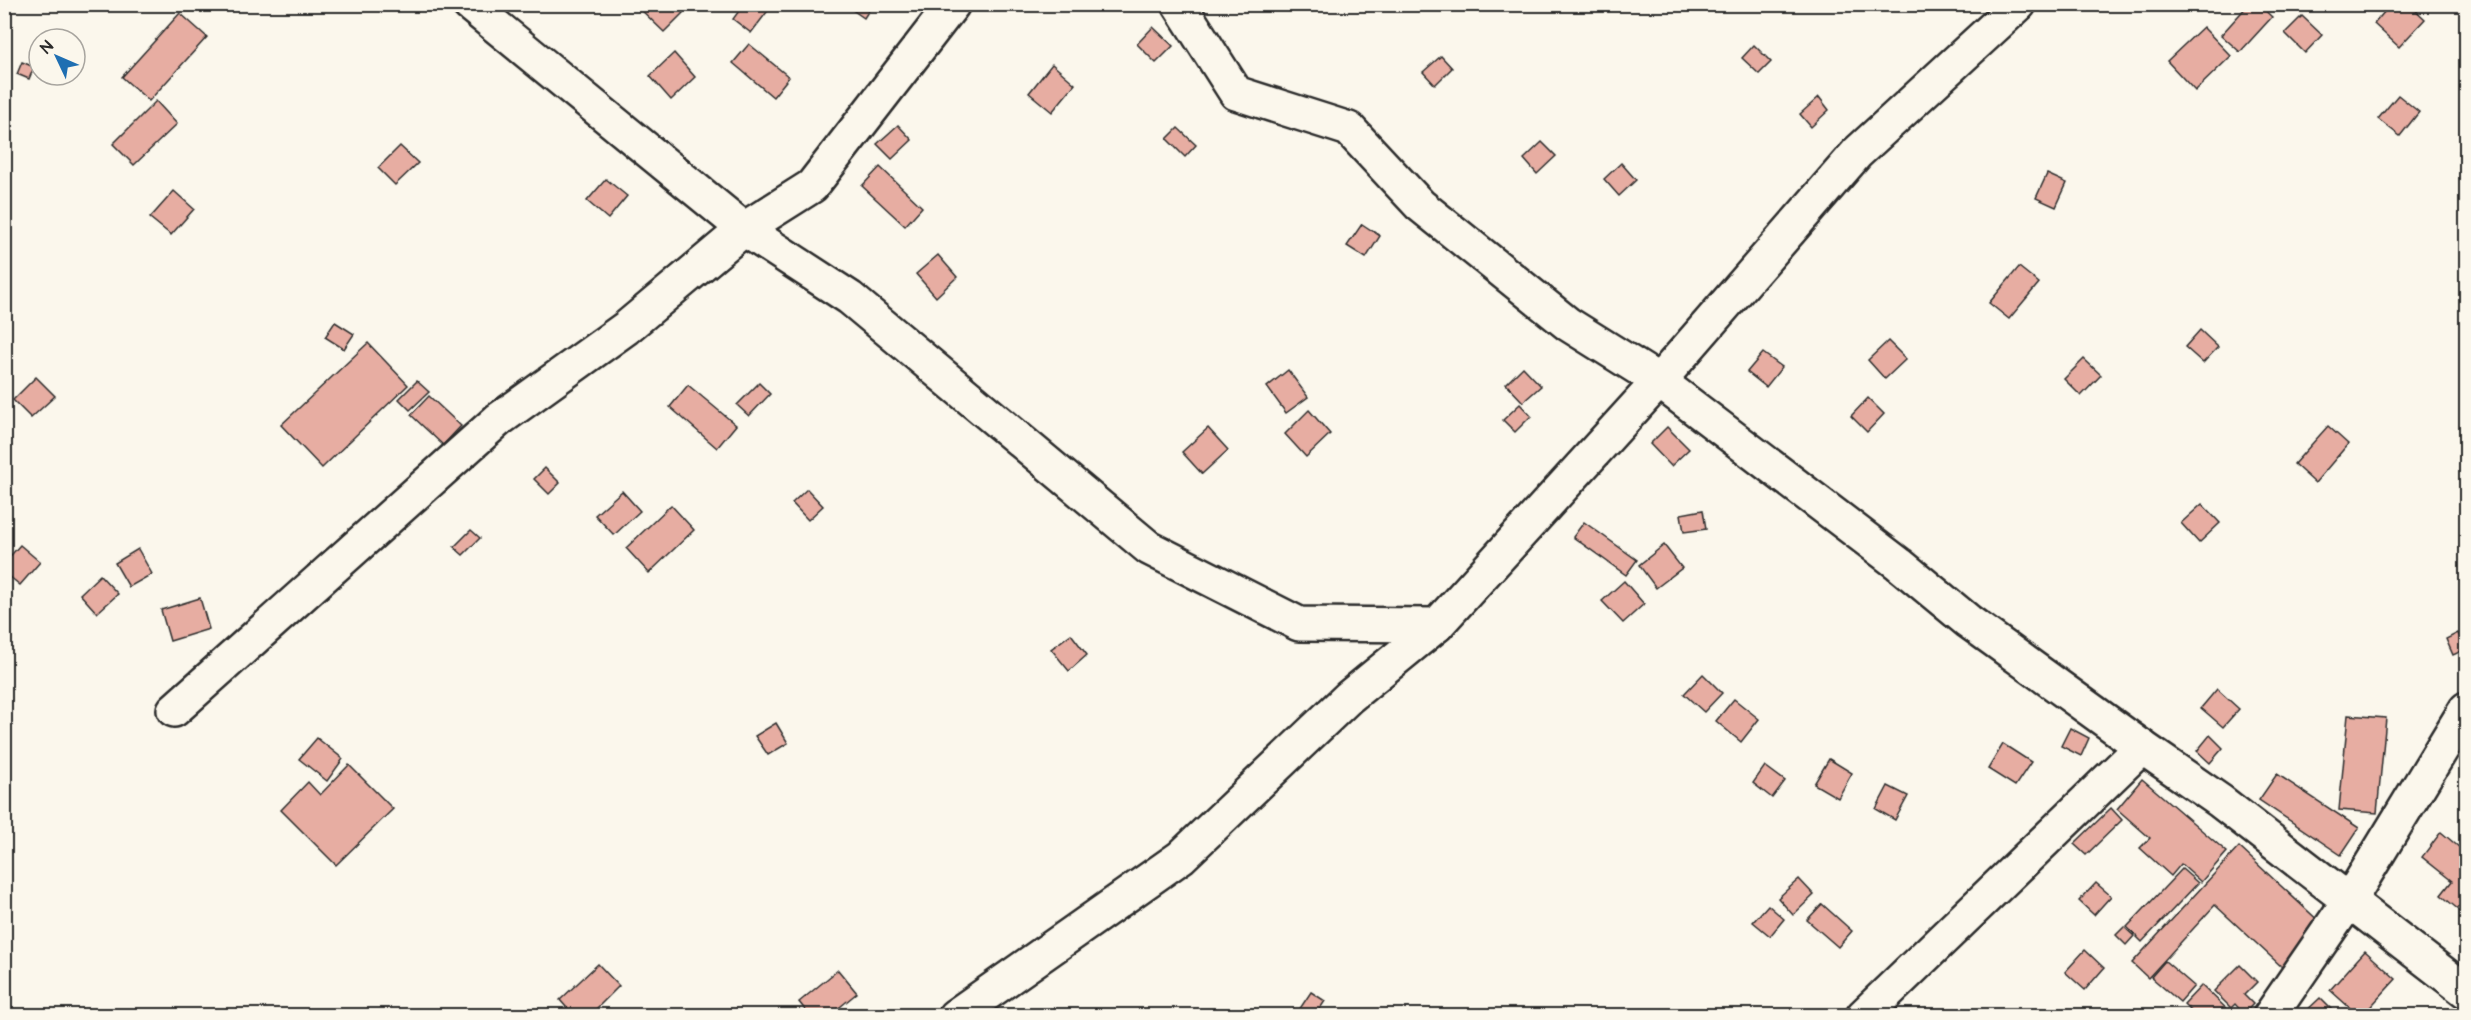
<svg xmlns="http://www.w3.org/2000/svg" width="2471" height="1020" viewBox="0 0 2471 1020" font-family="'Architects Daughter',sans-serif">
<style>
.building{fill:#e7ada2;stroke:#2b2b2b;stroke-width:1.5}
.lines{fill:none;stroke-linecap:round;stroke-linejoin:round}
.minor-casing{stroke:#2b2b2b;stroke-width:38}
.minor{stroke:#fbf7ec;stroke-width:33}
</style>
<rect width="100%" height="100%" fill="#fbf7ec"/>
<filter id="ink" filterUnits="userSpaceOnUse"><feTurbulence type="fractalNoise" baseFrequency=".0167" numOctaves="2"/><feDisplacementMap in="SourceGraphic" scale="12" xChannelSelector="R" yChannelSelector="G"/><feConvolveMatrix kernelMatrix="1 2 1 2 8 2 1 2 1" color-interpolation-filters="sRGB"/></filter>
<g filter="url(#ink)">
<g class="building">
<polygon points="635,4 675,4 683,13 664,32"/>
<polygon points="744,4 773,4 751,33 733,19"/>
<polygon points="844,4 873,4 864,18"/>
<polygon points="2249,4 2258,4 2272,17 2240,52 2221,35"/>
<polygon points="2391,4 2409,4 2425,19 2399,47 2374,24"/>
<polygon points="180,13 207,37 149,101 122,77"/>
<polygon points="2302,16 2322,35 2305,53 2285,33"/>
<polygon points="1153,27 1173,46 1156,63 1137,44"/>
<polygon points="2203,27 2231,56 2195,91 2167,61"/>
<polygon points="749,44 789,77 773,97 733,63"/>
<polygon points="1754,45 1771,62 1759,74 1742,58"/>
<polygon points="674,53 695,77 671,100 650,76"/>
<polygon points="1441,56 1452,68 1435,85 1423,72"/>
<polygon points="22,62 34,67 29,79 17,74"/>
<polygon points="1052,64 1075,84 1052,112 1029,93"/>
<polygon points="2398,95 2419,112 2400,136 2378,119"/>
<polygon points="1819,97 1829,110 1811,127 1800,114"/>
<polygon points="156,101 177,124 134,165 113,144"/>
<polygon points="898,125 912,140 892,159 877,144"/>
<polygon points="1178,128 1196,145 1185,157 1167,139"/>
<polygon points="1542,142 1556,156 1537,174 1524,159"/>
<polygon points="400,146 418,163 395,185 378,168"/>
<polygon points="1621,163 1636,180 1619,196 1604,179"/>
<polygon points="880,167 922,207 905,226 862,186"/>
<polygon points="2047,174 2067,183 2056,207 2036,198"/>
<polygon points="606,179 627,196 608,219 587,201"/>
<polygon points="174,191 194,209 171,235 150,218"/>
<polygon points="1362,224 1380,236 1366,258 1347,246"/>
<polygon points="938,255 957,277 936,297 916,274"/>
<polygon points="2019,267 2039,283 2009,319 1989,303"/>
<polygon points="335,322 354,334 344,349 325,337"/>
<polygon points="2200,330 2218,347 2203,363 2185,347"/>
<polygon points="1888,341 1906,359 1885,379 1868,360"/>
<polygon points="368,343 408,385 322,468 281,425"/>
<polygon points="1763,353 1782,367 1766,387 1747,372"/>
<polygon points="2084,359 2101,375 2081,396 2064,379"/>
<polygon points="1523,367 1541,386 1523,402 1506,384"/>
<polygon points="1288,370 1308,397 1286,413 1267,387"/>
<polygon points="36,377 55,396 31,418 13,400"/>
<polygon points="417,381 429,392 410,410 399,399"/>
<polygon points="759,383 770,394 749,416 737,405"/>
<polygon points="688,385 736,425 717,448 670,407"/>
<polygon points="429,396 461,426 443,445 411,415"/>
<polygon points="1868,398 1884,414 1867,432 1851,416"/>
<polygon points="1520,404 1531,416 1515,432 1503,420"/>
<polygon points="1309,410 1330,434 1306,457 1285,434"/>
<polygon points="2328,426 2348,444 2315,483 2294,464"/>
<polygon points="1667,427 1689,449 1671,466 1650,444"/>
<polygon points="1208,428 1228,450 1202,474 1182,452"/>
<polygon points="545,468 560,483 549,494 534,479"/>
<polygon points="807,489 823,506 808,520 792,503"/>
<polygon points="622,491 640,511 614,535 595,515"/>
<polygon points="2202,504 2220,523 2199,543 2181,523"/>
<polygon points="671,505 694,530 649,573 626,548"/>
<polygon points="1703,510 1706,529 1684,532 1681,514"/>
<polygon points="1584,522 1637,560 1626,575 1573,537"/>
<polygon points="471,530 480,538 463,555 454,547"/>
<polygon points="20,545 40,562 20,585 4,572 4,563"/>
<polygon points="1664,545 1682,568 1656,588 1639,565"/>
<polygon points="138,549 152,574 129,587 115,563"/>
<polygon points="100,575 118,594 97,613 80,594"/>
<polygon points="1624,581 1644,604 1623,623 1602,601"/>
<polygon points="200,598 209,629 170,641 161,610"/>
<polygon points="2458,633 2466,649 2453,655 2446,639"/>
<polygon points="1071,634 1087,655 1069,671 1051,649"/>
<polygon points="1703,674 1722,693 1704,712 1684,694"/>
<polygon points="2217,689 2239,709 2223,727 2201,708"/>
<polygon points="1734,699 1759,719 1741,742 1716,721"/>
<polygon points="2348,715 2386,718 2377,813 2339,810"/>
<polygon points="776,723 788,743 768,755 755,736"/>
<polygon points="2070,728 2089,738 2081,756 2061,746"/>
<polygon points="2210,735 2223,748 2210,763 2197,751"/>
<polygon points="317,738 343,759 327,781 299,759"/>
<polygon points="2003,744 2031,762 2015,786 1988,769"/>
<polygon points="1829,759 1852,773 1838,798 1814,784"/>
<polygon points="349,765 393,809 336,865 281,810 308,782 320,795"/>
<polygon points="1765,766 1785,781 1772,798 1753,783"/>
<polygon points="2277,774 2359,828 2341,855 2259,800"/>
<polygon points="2142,779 2227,852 2201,882 2181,864 2171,876 2140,848 2150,838 2117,809"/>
<polygon points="1888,786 1908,796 1895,820 1876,809"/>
<polygon points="2111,808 2122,820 2086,855 2074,844"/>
<polygon points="2441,832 2466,853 2466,916 2441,895 2452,881 2422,857"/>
<polygon points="2239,847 2323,925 2283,968 2215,905 2148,978 2132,963"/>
<polygon points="2182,869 2198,883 2142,942 2127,927"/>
<polygon points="1799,879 1814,895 1793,915 1778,898"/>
<polygon points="2096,883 2111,896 2094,915 2079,901"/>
<polygon points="1822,904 1852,931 1838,947 1807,920"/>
<polygon points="1768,905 1784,919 1770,936 1753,922"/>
<polygon points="2124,927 2134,936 2126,945 2116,935"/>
<polygon points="2085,950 2104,968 2085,990 2065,972"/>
<polygon points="2365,951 2396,979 2362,1016 2359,1016 2330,990"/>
<polygon points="2165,961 2194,986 2180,1002 2151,977"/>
<polygon points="598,964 619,986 589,1016 574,1016 560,1000"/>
<polygon points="2240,965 2257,982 2244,995 2253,1004 2244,1014 2235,1004 2231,1008 2214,991"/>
<polygon points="838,970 857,993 829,1016 810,1016 799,1002"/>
<polygon points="2202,985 2234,1016 2196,1016 2184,1004"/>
<polygon points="1311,992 1325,1001 1315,1016 1295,1016"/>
<polygon points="2320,998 2332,1010 2326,1016 2305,1016 2303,1014"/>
</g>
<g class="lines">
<g class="minor-casing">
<g id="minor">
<polyline points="469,4 744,229 850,298 1149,548 1299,624 1437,625"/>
<polyline points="1179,4 1236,93 1349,129 1420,205 1568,324 1659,381 1899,564 1968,621 2142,747 2220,801 2466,991"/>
<polyline points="174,710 498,420 626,328 744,229 812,186 953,4"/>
<polyline points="955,1016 1181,857 1349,697 1437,625 1659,381 1857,153 2019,4"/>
<polyline points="1863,1016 2142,747"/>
<polyline points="2270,1016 2349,901 2466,709"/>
</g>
</g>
<use href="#minor" class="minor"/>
</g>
</g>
<rect width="2471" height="1020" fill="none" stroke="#fbf7ec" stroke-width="24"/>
<rect x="12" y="12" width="2447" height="996" fill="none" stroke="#2b2b2b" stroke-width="2" filter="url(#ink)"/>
<g transform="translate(57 57) rotate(314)"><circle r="28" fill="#fbf7ec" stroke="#a8a59f" stroke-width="1.5"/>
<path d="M0-4.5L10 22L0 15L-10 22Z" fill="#1f6fb2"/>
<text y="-9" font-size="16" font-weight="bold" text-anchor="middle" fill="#2b2b2b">N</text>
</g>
</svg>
